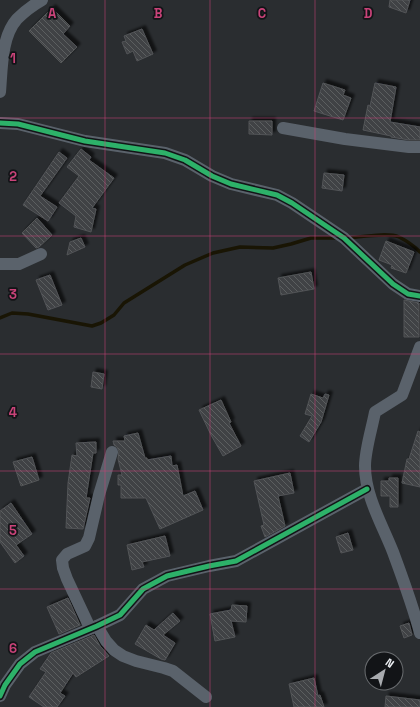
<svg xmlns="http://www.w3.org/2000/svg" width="420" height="707" viewBox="0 0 420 707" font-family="'Space Grotesk',sans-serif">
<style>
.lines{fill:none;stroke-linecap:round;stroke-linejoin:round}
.stream{stroke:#191504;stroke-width:3.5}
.building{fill:url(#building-back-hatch);stroke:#525457;filter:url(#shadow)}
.street{stroke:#5a626b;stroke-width:12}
.cycleway-casing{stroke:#121417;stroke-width:8}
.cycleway{stroke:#2db169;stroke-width:5}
.grid{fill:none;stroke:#ca4379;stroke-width:1;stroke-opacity:0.55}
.grid-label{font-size:13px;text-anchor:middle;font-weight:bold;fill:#ca4379;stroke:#121417;stroke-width:3.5;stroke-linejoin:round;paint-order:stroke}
</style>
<defs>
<pattern id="building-back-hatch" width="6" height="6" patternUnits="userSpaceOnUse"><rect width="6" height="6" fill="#404245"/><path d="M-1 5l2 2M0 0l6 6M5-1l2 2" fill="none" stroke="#5c5e60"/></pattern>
<filter id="shadow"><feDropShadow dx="3.5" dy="-3.5" stdDeviation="1" flood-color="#0009"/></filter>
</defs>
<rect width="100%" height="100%" fill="#2a2d30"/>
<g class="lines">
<g class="stream">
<path d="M348 238C361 237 388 232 399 237 407 241 414 246 420 252"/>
<polyline points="0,318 12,313 28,314 92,326 101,323 114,315 124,303 185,265 213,253 240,247 273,248 291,244 311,238 338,238"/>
</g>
</g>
<g class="building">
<polygon points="390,0 410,0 406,13 389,7"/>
<polygon points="52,8 70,26 63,34 77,47 61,63 29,31"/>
<polygon points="142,29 153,54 137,61 133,51 127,54 122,42 126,41 124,36"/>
<polygon points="323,83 345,90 343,95 351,98 343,120 314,111"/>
<polygon points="375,83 396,87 390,122 420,127 420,140 409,140 391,137 391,136 363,130 368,105 370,106"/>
<polygon points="249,121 272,121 272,135 249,134"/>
<polygon points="81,149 91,157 89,160 114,178 92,208 96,209 91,232 74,227 76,216 59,203 79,176 67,167"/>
<polygon points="59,152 67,158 40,196 57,207 48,221 23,205"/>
<polygon points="324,173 344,175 342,191 322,188"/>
<polygon points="37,218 52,235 39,247 36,248 22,233"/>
<polygon points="81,238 85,247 67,255 70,242"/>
<polygon points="386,241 414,252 406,273 391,268 392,265 379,260"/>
<polygon points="311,272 314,289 281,295 278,278"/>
<polygon points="50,275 62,305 48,310 36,280"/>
<polygon points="404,300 419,303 419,337 404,337"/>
<polygon points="93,372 104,374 102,389 91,387"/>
<polygon points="311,394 323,398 325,394 329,395 321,422 309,442 300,436 312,416 305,414"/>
<polygon points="221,400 231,422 229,423 241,446 223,456 211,435 199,410"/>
<polygon points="418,431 420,432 420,487 402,483 407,459 409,459"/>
<polygon points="138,433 145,458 147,458 147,460 171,456 172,466 177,465 183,496 195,491 203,510 160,529 146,498 121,498 121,485 118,485 118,475 122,475 118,459 119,451 117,447 114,445 113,441 125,441 124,436"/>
<polygon points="96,442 96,453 93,453 86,498 90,498 83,529 66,528 68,483 72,455 77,456 76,443"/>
<polygon points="32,457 39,480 21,486 13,462"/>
<polygon points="290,473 294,493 278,496 285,526 265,537 261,526 264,525 254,481"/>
<polygon points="389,478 398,478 398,507 390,507 390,496 381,496 381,481 389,481"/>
<polygon points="11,503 32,534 16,545 24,556 15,563 0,542 0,511"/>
<polygon points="348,533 353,550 341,553 336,537"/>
<polygon points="165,536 170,556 142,562 144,567 132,570 127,545"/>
<polygon points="68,598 80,625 59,634 47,607"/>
<polygon points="232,605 247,606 246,622 231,621 235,637 215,641 210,614 231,610"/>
<polygon points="173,613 180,621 163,635 175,643 165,660 161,659 135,644 146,625 154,630"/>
<polygon points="409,623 412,635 404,638 400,626"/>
<polygon points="94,635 100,646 109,656 76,677 73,673 60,693 65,696 57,707 44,707 29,697 46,672 40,669 51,653"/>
<polygon points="314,678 318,696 320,695 324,707 294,707 289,684"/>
<polygon points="386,696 420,700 420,707 385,707"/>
</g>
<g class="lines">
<g class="street">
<path d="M0 92C2 70 1 37 17 19 23 13 35 4 42 0"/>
<polyline points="0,123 18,124 85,141 165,153 185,160 212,176 231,184 277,195 292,203 344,238 393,284 408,294 420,296"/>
<polyline points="283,128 345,139 409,147 420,147"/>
<polyline points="0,264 19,264 41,254"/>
<path d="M420 347 402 395 375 412C372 428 365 450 365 466 365 496 382 524 393 552 403 579 413 606 420 633"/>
<polyline points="97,626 106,641 114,650 123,656 136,661 164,668 173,671 206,697"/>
<polyline points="90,628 67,579 63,568 62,560 67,554 85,546 89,538 99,495 112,452"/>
<polyline points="0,696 5,685 20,664 35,652 97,626 120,615 143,589 167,576 209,566 236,561 367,489"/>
</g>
<g class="cycleway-casing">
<g id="cycleway">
<polyline points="0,123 18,124 85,141 165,153 185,160 212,176 231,184 277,195 292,203 344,238 393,284 408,294 420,296"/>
<polyline points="0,696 5,685 20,664 35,652 97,626 120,615 143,589 167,576 209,566 236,561 367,489"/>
</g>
</g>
<use href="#cycleway" class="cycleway"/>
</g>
<path class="grid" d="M105 0V707M210 0V707M315 0V707M0 118H420M0 236H420M0 354H420M0 471H420M0 589H420"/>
<g class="grid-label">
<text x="52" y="18">A</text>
<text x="158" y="18">B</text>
<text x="262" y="18">C</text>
<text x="368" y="18">D</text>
<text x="13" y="63">1</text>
<text x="13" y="181">2</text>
<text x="13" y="299">3</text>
<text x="13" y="417">4</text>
<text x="13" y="535">5</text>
<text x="13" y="653">6</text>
</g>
<g transform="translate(384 671) rotate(36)"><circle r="19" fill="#121417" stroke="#696c6f"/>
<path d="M0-3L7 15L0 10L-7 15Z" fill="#a8abaf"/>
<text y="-6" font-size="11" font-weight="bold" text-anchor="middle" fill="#eceff3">N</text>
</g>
</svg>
